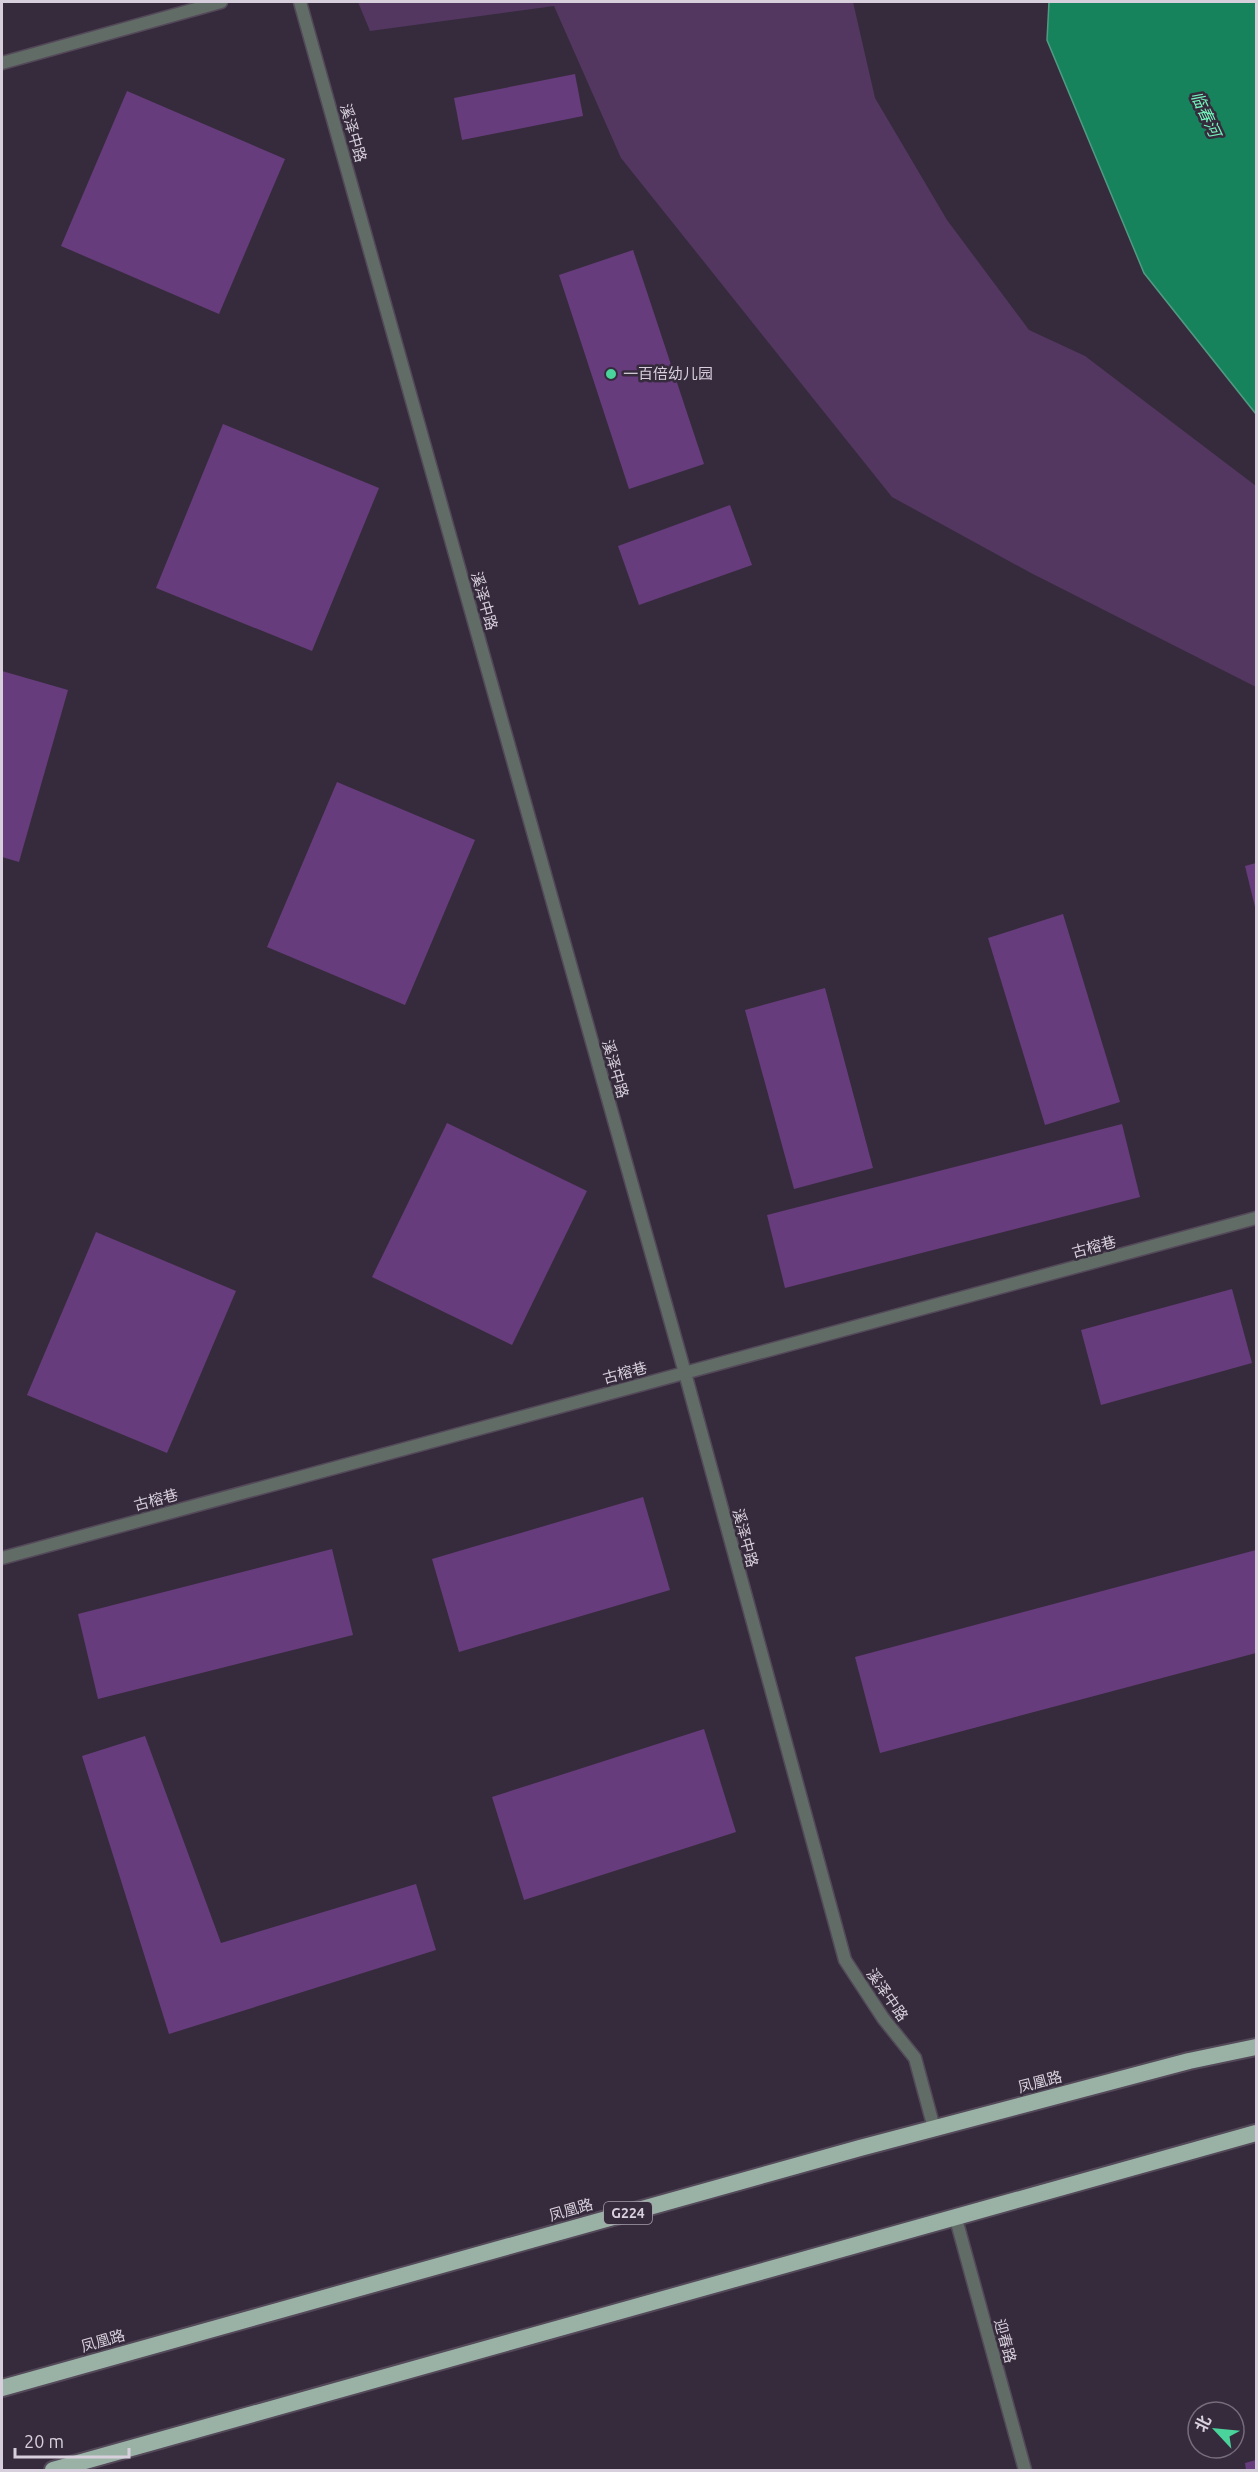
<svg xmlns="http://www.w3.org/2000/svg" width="1258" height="2472" viewBox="0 0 1258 2472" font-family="Ubuntu,'Noto Sans SC',sans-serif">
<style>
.green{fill:#533761}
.water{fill:#17835c;stroke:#519a82;stroke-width:1.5}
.building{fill:#673c7c}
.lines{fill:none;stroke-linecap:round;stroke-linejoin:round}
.minor-casing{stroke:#534959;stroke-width:15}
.tertiary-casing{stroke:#534959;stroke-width:15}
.trunk-casing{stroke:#534959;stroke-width:20}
.minor{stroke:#616c66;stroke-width:12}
.tertiary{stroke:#616c66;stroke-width:12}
.trunk{stroke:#9ab2a6;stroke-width:16}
.poi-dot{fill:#4ad49c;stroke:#362b3c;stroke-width:2}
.labels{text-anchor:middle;stroke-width:5;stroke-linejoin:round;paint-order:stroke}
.shield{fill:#362b3c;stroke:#a79eab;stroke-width:1.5}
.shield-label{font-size:14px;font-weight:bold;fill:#d7cfdb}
.street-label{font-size:15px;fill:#d7cfdb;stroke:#362b3c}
.poi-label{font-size:15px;fill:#d7cfdb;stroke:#362b3c;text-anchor:start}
.water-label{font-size:16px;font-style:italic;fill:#74f6bd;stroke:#362b3c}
</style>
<rect width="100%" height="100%" fill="#362b3c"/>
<polygon class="green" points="358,2 853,2 875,98 947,220 1029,330 1085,356 1256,486 1256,687 1031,573 892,497 621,158 554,6 370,31"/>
<polygon class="water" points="1049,2 1256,2 1256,414 1144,273 1047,40"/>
<g class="building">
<polygon points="575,74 583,116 462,140 454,98"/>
<polygon points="127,91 285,159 219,314 61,246"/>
<polygon points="633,250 704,464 629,489 559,275"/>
<polygon points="223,424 379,488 312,651 156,588"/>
<polygon points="730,505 752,565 639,605 618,546"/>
<polygon points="2,671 68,690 19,862 2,857"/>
<polygon points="337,782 475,840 405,1005 267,947"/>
<polygon points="1256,863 1256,911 1245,866"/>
<polygon points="1063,914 1120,1102 1045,1125 988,938"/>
<polygon points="825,988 873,1168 794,1189 745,1010"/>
<polygon points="447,1123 587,1191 512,1345 372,1277"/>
<polygon points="1122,1124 1140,1197 785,1288 767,1215"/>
<polygon points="96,1232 236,1291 167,1453 27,1395"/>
<polygon points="1232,1289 1252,1363 1101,1405 1081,1330"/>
<polygon points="643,1497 670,1590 459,1652 432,1559"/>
<polygon points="332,1549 353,1635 98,1699 78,1614"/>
<polygon points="1256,1550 1256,1653 880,1753 855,1657"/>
<polygon points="704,1729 736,1832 524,1900 492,1797"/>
<polygon points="145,1736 221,1943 416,1884 436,1950 169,2034 82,1756"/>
<polygon points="1256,2460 1256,2470 1246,2470 1245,2463"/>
</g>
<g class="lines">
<g class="minor-casing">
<polyline id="minor" points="2,63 221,2"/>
</g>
<g class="tertiary-casing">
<g id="tertiary">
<polyline points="300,2 685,1373 845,1960 883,2018 915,2058 934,2128"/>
<polyline points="2,1558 1256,1218"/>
<polyline points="956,2219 1025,2470"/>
</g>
</g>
<g class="trunk-casing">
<g id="trunk">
<polyline points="2,2388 860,2148 1189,2061 1256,2047"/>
<polyline points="53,2470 1256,2133"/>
</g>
</g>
<use href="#minor" class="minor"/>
<use href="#tertiary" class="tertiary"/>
<use href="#trunk" class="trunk"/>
</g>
<circle class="poi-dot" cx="611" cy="374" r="6"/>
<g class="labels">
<rect class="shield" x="604" y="2202" width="48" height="22" rx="4.5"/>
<g class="shield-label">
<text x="628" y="2218">G224</text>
</g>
<g class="street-label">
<text transform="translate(353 133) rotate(74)" y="5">溪泽中路</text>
<text transform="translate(484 601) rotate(74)" y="5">溪泽中路</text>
<text transform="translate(615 1069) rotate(74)" y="5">溪泽中路</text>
<text transform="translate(1094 1247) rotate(-15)" y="5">古榕巷</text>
<text transform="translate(625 1373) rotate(-15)" y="5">古榕巷</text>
<text transform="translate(156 1500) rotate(-15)" y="5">古榕巷</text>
<text transform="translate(745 1538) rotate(75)" y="5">溪泽中路</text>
<text transform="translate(887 1995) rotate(55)" y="5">溪泽中路</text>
<text transform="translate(1040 2082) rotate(-15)" y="5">凤凰路</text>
<text transform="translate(571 2210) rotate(-16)" y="5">凤凰路</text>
<text transform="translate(103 2341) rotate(-16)" y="5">凤凰路</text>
<text transform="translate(1005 2341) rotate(75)" y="5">迎春路</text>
</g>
<g class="poi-label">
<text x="623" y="379">一百倍幼儿园</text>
</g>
<g class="water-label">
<text transform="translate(1206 114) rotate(65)" y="6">临春河</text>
</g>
</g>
<rect width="1258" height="2472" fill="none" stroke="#d7cfdb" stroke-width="6"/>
<g transform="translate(1216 2430) rotate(296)"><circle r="28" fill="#362b3c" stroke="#766d7c" stroke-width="1.5"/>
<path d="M0-4.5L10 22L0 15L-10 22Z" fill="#4ad49c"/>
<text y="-9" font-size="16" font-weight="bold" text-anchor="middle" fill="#d7cfdb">北</text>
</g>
<path d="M15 2448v9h114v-9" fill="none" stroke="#d7cfdb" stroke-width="3"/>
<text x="24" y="2448" font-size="18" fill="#d7cfdb" stroke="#362b3c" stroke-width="4.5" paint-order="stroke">20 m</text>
</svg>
